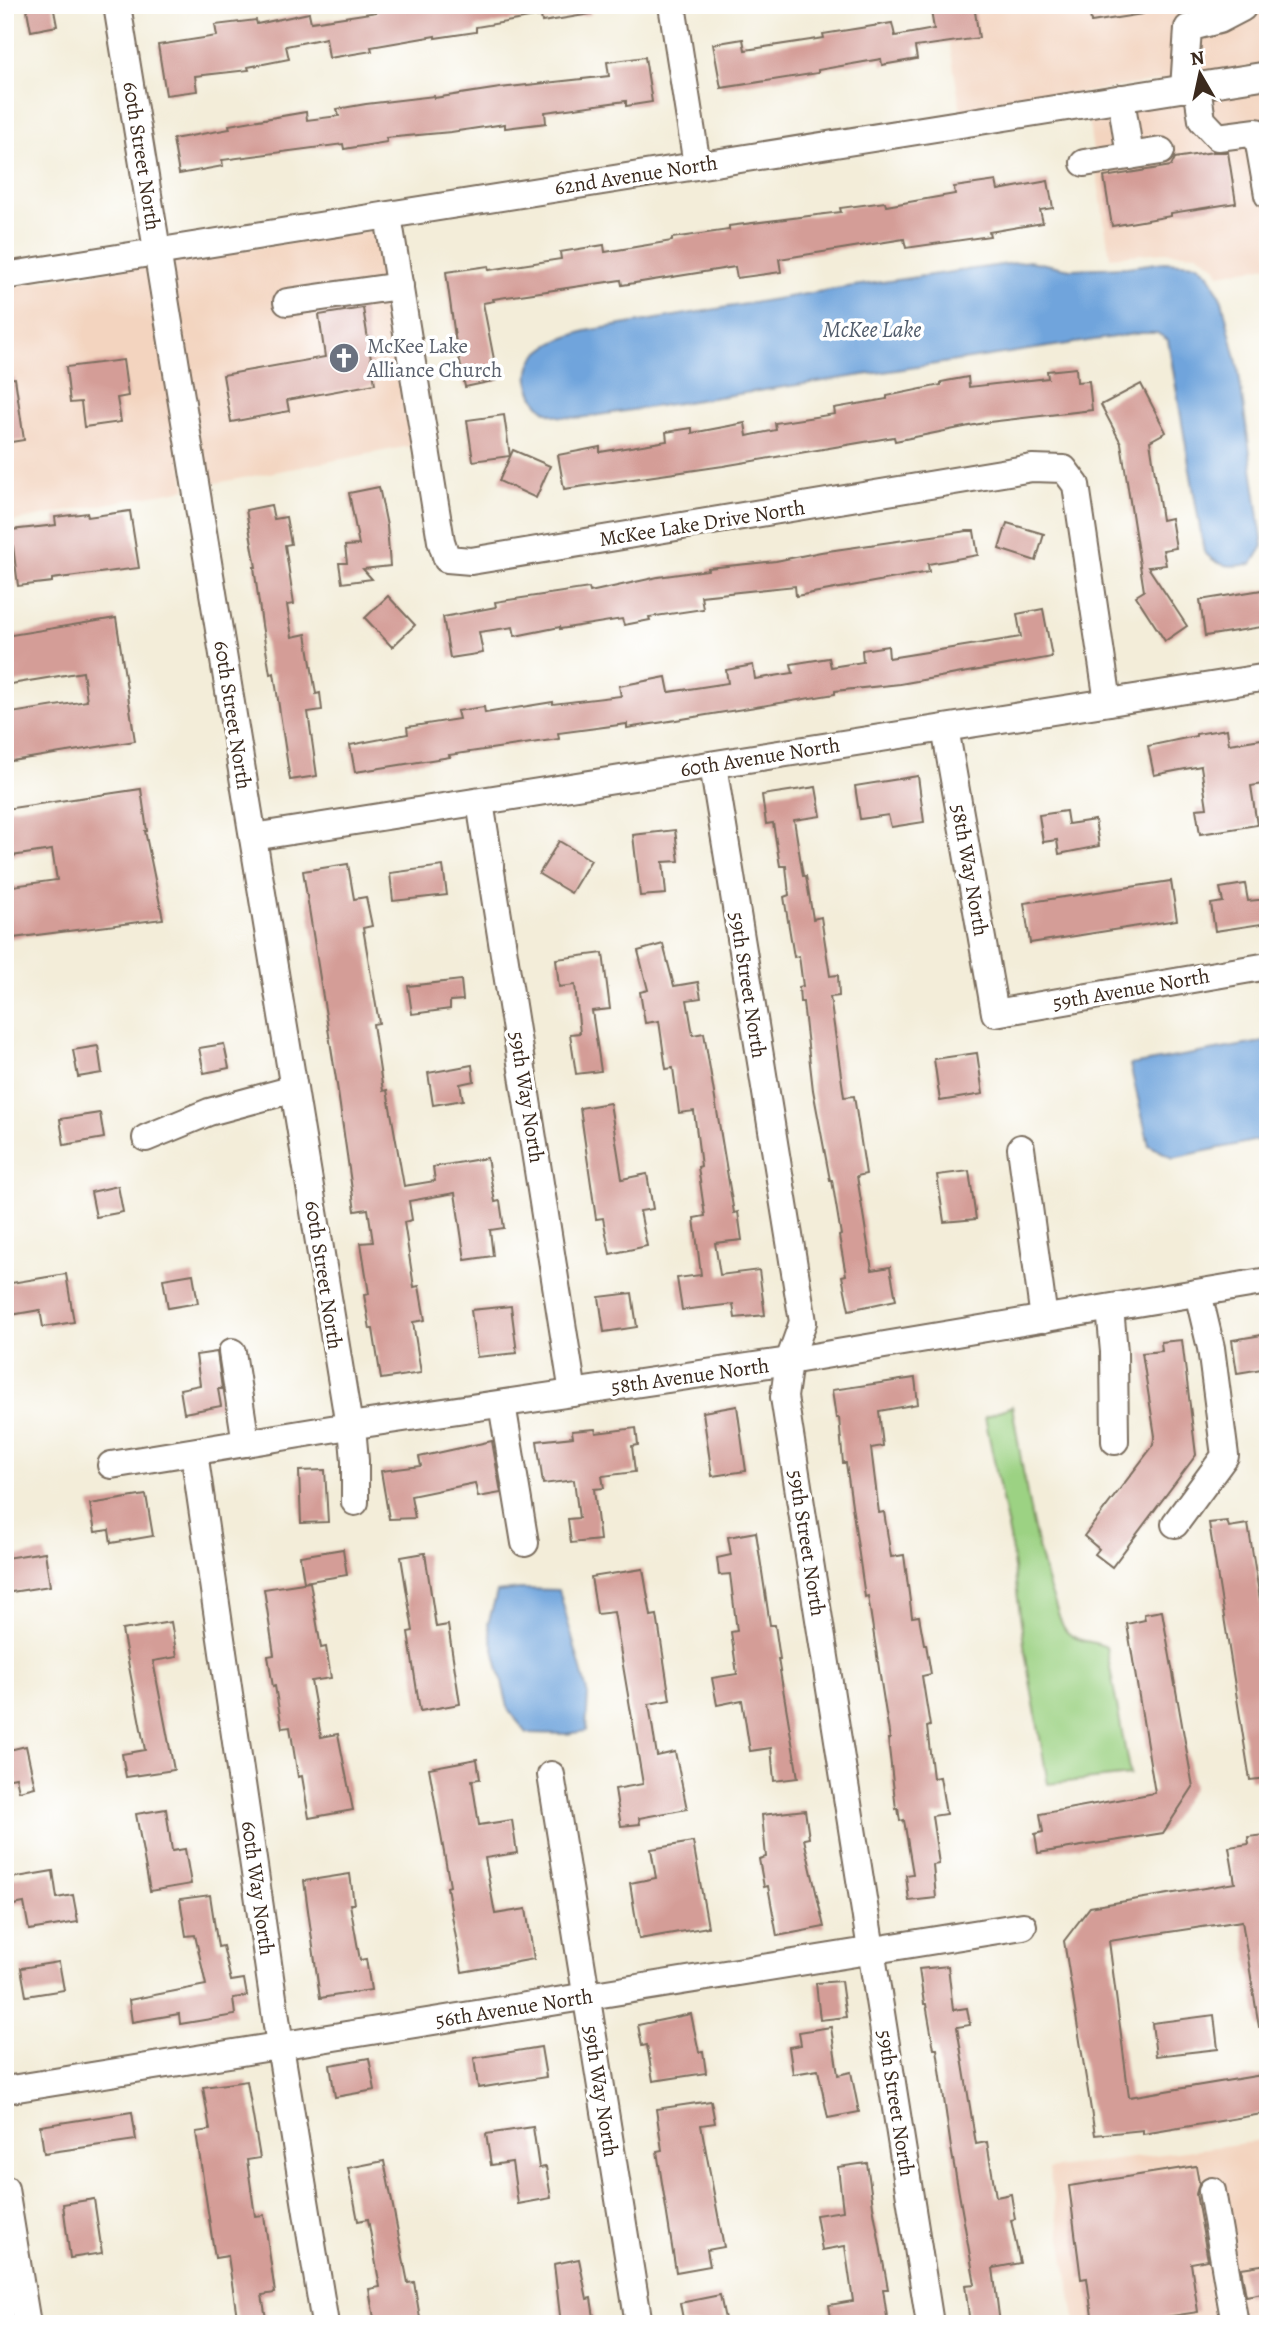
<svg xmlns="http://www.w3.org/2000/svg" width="1273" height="2329" viewBox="0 0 1273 2329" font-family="Alegreya,serif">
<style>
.built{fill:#f3d4bf}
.green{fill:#9cd283;stroke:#6c7e50;stroke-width:2}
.water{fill:#6fa4dc;stroke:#55677d;stroke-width:2}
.building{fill:#d49d97}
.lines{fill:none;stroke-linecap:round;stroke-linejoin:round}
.minor-casing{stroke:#7b6e5f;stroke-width:30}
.minor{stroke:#fff;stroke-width:26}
.labels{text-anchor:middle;stroke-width:7;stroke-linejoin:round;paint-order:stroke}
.street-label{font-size:21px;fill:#3b2a1e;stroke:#fff}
.worship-label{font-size:21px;fill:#5b616d;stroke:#fff;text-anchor:start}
.water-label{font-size:23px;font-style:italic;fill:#505b6a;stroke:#fff}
</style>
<rect width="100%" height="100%" fill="#fff"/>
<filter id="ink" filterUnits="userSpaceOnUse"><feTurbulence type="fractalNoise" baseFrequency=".0143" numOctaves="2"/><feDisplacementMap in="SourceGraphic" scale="14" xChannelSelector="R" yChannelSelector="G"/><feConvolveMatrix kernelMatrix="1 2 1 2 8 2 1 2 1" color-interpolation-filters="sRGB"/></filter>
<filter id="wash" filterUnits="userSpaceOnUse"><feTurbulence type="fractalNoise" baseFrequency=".00686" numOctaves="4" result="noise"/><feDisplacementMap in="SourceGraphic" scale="28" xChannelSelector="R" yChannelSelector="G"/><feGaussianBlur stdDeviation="1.57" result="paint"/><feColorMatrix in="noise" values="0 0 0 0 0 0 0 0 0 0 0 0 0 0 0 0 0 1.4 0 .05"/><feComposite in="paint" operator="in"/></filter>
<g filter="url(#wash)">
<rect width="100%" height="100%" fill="#f3edd9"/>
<g class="built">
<polygon points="943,5 1268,5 1268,64 961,112"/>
<polygon points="1268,87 1268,266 1219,274 1215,266 1198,254 1163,252 1110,257 1088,119 1068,118"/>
<polygon points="380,229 415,445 206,485 169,261"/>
<polygon points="149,264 186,489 5,523 5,287"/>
<polygon points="1268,2140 1268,2324 1076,2324 1049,2169"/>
</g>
<path class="green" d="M1012 1406C1024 1473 1032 1543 1056 1607 1059 1615 1061 1626 1067 1632 1078 1643 1092 1640 1106 1647L1130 1775 1048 1784 1025 1652 1010 1538 985 1417Z"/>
<g class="water">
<path d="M1029 261 1071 269 1127 267 1164 262 1198 264 1209 274 1222 300 1238 367 1263 546 1252 564C1230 567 1220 568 1204 552L1168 340 1157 333H1141L579 418C570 417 559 418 552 414 531 406 520 372 537 355 550 341 568 337 586 331L847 287Z"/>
<polygon points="1268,1041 1268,1138 1173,1158 1149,1145 1130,1065"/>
<polygon points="519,1589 559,1590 588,1695 586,1731 566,1734 527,1733 509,1711 488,1624 497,1592"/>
</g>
<g id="blocks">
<g class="building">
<polygon points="26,5 53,5 57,26 31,31"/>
<polygon points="376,5 590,5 591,14 542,22 541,16 476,27 476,32 435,38 435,36 371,47 372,51 329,58 326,38 286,46 289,59 248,67 249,70 195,76 197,91 166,95 158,45 217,36 215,25 256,20 257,24 309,13 311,22 377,12"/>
<polygon points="930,5 974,5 979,38 915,47 917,59 882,65 881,59 818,70 818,73 721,88 713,44 743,39 745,50 824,38 823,34 892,23 895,36 934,29"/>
<polygon points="1089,5 1142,5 1143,14 1091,22"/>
<polygon points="645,57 652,102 626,106 626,101 545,112 546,123 505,128 505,124 451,132 386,138 387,142 344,149 343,144 222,160 223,166 179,174 173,139 230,129 229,125 306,112 307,120 339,116 337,109 366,104 434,96 434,98 500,88 609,76 607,62"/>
<polygon points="1213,152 1228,152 1236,203 1171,213 1171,216 1112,226 1104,177 1171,166 1175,158"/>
<polygon points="996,181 998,190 1048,181 1053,208 1040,210 1043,223 989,232 990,236 906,248 904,239 779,259 781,272 737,278 735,267 622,285 621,280 493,299 494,301 483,303 498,380 465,387 455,337 446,272 488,266 489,270 561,259 560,252 604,245 605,252 672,241 672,238 729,230 729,226 841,212 840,208 885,202 886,206 955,194 954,187"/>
<polygon points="363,308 375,384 287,400 289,411 231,422 223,375 325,357 319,315"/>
<polygon points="123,360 128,396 117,398 121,422 84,427 81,402 70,403 66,367"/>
<polygon points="1076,368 1077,382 1089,381 1092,410 989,422 895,441 894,437 723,466 564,489 558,455 600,447 600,452 667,441 666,432 692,428 692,433 745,423 747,436 776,430 775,423 835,414 834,408 887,399 887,396 941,385 941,382 968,377 969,387 1048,378 1047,371"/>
<polygon points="15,378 24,440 5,443 5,379"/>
<polygon points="1141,384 1166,432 1150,441 1162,520 1171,518 1176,548 1163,550 1166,565 1148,567 1187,626 1165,641 1136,596 1144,591 1121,443 1101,405"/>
<polygon points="504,415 510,456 473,461 467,420"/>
<polygon points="513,450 550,466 536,498 499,481"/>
<polygon points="379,487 387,526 390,566 363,569 372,579 342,583 339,563 347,563 345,546 359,545 349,493"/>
<polygon points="271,505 274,519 286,517 291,544 285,545 294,604 287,605 292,637 306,634 316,694 320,693 322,710 308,712 317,776 290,780 274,673 270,674 262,625 254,567 256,567 246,510"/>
<polygon points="130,511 139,568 52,579 52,582 18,586 11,530 56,525 55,517 87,513 88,517"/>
<polygon points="1007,523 1044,534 1036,561 999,549"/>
<polygon points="967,531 974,531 978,555 928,564 929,572 796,596 795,586 701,596 703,609 649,617 650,620 624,625 622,619 560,629 560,627 515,636 513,627 479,632 483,653 450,658 443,617 496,607 495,602 589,588 590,592 658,577 708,570 708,568 776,561 821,552"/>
<polygon points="1268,589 1268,626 1205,636 1200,600"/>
<polygon points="388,596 415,625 392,647 365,618"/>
<polygon points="1043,609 1052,657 900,684 835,691 835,694 627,728 627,724 558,733 559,739 449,755 450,757 355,772 350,745 408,734 407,727 459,719 457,711 484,707 485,713 553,702 553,704 621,696 619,686 666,677 669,692 728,683 726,670 753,665 755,679 793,673 791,664 829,658 831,667 863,662 862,650 888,646 889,658 1021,637 1017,614"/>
<polygon points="116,618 135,741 5,762 5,714 87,701 83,672 5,685 5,636"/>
<polygon points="1227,729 1229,744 1268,738 1268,783 1251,786 1257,825 1200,834 1196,809 1207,808 1201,766 1154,775 1148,746 1196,736 1196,734"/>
<polygon points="918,776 924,822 891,827 888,815 860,819 855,786"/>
<polygon points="816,787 821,816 794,820 803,876 806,876 813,919 821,917 830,976 838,975 839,996 830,997 844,1097 854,1096 866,1174 857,1176 872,1270 890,1267 896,1300 849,1310 842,1276 846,1275 839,1236 841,1235 832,1180 830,1180 813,1090 803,1002 800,1002 799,987 803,986 799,956 794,957 784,897 789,895 786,866 780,866 773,823 766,824 762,795"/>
<polygon points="141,789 147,831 145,831 163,919 5,939 5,887 57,880 52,850 5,857 5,809"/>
<polygon points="1066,811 1068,824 1095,820 1099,846 1059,854 1057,840 1043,842 1039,815"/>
<polygon points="675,830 679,861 663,862 666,894 640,896 633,835"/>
<polygon points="559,841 591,860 571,893 539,874"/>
<polygon points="348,864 354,899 366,897 372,926 363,928 379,1023 373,1024 383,1091 387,1090 404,1186 435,1181 433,1167 487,1158 495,1202 500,1201 504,1228 490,1230 493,1256 465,1260 455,1193 409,1201 412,1220 404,1222 414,1287 419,1286 425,1320 413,1322 421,1373 381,1379 373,1329 370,1329 364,1295 369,1294 361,1243 373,1242 368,1209 355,1211 337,1085 303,871"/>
<polygon points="443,866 447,895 393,901 390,873"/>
<polygon points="1171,881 1177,920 1030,943 1024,903"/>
<polygon points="1245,884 1248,901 1268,899 1268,923 1215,931 1211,904 1223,902 1220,888"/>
<polygon points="663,944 674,986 698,982 701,998 687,1000 693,1035 704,1033 734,1213 738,1212 742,1240 715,1243 720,1275 759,1270 765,1315 735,1318 733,1304 682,1310 677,1278 701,1275 694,1218 705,1216 698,1167 701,1166 694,1111 679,1113 673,1068 666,1069 659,1021 645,1023 640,992 648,990 638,951"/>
<polygon points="603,953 610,1009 592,1011 601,1071 576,1074 570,1034 580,1033 575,985 559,987 556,959"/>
<polygon points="461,980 463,1000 450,1001 450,1009 412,1014 408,986"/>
<polygon points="224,1044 229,1068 204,1073 199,1048"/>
<polygon points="98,1046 102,1073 78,1077 73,1050"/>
<polygon points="977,1053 983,1094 940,1101 934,1059"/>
<polygon points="472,1065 474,1081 460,1084 463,1100 433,1105 428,1073"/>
<polygon points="610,1103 622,1179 647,1174 653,1209 640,1211 647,1246 610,1254 603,1218 596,1219 580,1108"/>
<polygon points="100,1113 104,1138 64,1145 60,1119"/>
<polygon points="969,1171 976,1219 944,1222 937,1175"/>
<polygon points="118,1186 123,1212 96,1217 91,1192"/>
<polygon points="66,1274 74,1322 43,1327 40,1310 5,1316 5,1284"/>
<polygon points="193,1274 198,1303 168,1308 163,1279"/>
<polygon points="632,1293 637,1327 604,1332 599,1297"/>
<polygon points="511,1306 517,1353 477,1357 471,1310"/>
<polygon points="1268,1334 1268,1368 1237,1373 1232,1340"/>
<polygon points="1182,1340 1196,1455 1112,1567 1095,1554 1099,1549 1084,1536 1152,1447 1155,1436 1142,1353 1162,1351 1161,1342"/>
<polygon points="217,1352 222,1389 218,1389 221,1406 184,1413 180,1389 200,1385 196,1355"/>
<polygon points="915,1378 918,1404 879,1411 883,1446 871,1448 879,1513 884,1512 891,1557 904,1555 912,1617 919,1616 924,1644 926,1644 931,1674 922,1676 930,1726 927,1727 933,1778 940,1777 946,1814 932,1816 939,1864 933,1865 936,1898 909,1901 906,1875 913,1874 904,1820 900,1821 898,1808 896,1809 888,1739 890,1739 881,1682 868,1596 865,1597 846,1463 843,1463 839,1418 836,1418 832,1390"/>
<polygon points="737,1406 746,1471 712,1476 703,1412"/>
<polygon points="636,1428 638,1445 632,1446 635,1472 602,1476 604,1488 594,1489 600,1540 571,1543 568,1519 579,1518 574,1480 543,1484 537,1441 573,1437 572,1431 595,1429 596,1433"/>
<polygon points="492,1441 501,1493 478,1497 475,1483 411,1496 415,1518 389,1519 381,1471 421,1466 419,1457"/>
<polygon points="325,1470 328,1522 301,1523 299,1471"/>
<polygon points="146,1495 153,1536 111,1543 109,1530 95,1532 90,1504"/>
<polygon points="1227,1521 1229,1527 1248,1524 1268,1649 1268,1778 1250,1780 1209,1523"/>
<polygon points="756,1532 770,1625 775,1625 780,1659 778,1659 798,1778 774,1781 771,1748 750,1751 742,1700 717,1705 712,1678 737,1674 731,1632 737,1631 730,1574 719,1575 717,1558 731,1555 728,1537"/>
<polygon points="343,1549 347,1575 304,1582 300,1556"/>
<polygon points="45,1552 50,1586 5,1593 5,1558"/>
<polygon points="425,1553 436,1627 448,1625 460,1704 420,1711 408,1632 413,1631 401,1557"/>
<polygon points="643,1569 651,1616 657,1615 670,1700 649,1704 657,1756 675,1752 687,1809 639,1818 640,1824 621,1826 615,1789 643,1784 614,1612 597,1614 591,1577"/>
<polygon points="310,1582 321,1648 326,1647 331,1678 311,1681 321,1737 338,1734 353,1810 309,1818 302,1776 298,1777 290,1727 282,1728 275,1686 273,1687 268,1656 274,1655 264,1589"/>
<polygon points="1162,1611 1193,1787 1163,1833 1038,1853 1035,1834 1043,1832 1040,1814 1155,1793 1127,1624 1145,1620 1144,1614"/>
<polygon points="171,1622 177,1657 153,1661 174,1770 126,1777 122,1754 145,1750 122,1630"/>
<polygon points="26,1746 35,1787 19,1791 16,1777 5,1779 5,1751"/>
<polygon points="477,1759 480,1779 472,1780 479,1825 512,1820 517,1853 485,1858 495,1914 526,1909 534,1959 462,1972 447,1887 450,1886 429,1768"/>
<polygon points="166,1809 172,1851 185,1849 191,1884 150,1891 136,1814"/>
<polygon points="805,1810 809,1838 804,1839 824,1927 777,1936 768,1886 764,1887 759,1859 766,1857 762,1815"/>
<polygon points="1265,1835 1268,1851 1268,2026 1259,2027 1242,1921 1109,1941 1129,2097 1268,2074 1268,2113 1143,2134 1143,2130 1095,2135 1064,1941 1090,1907 1235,1883 1229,1847 1249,1844 1248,1837"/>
<polygon points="693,1842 708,1927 639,1939 630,1883 656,1878 651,1849"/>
<polygon points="53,1871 57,1898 73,1895 78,1922 29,1930 24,1903 8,1906 5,1879"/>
<polygon points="350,1874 354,1904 350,1904 360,1960 366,1959 371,1990 320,1998 304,1881"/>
<polygon points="210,1895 218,1947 223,1946 231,1981 244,1979 247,1996 233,1998 235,2015 180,2024 179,2014 132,2022 129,2000 206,1985 195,1935 186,1936 180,1899"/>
<polygon points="59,1962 64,1990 26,1996 21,1968"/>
<polygon points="948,1966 953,2010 967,2008 970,2025 957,2027 976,2144 987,2142 996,2197 1011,2194 1015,2219 1011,2220 1020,2263 993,2268 1000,2324 970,2324 965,2285 975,2284 951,2148 937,2049 934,2049 926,2004 924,2004 919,1969"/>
<polygon points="841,1981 846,2017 820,2020 816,1983"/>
<polygon points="691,2014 699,2052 703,2051 706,2073 653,2081 647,2045 642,2046 638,2025"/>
<polygon points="1214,2015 1218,2049 1156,2056 1152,2023"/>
<polygon points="831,2027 838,2075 851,2072 859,2112 828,2118 818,2070 793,2074 789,2047 801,2045 799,2032"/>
<polygon points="541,2047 546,2077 478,2088 474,2058"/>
<polygon points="369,2058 375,2090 335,2097 330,2065"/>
<polygon points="247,2081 260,2158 247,2160 255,2216 264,2215 275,2293 262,2295 267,2324 238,2324 228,2256 215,2258 196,2132 210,2130 203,2087"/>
<polygon points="711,2101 715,2123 701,2125 724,2247 707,2250 710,2266 676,2272 657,2151 662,2150 656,2109"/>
<polygon points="132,2112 136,2140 44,2153 40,2126"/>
<polygon points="533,2127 539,2168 546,2167 551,2198 518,2204 512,2162 491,2165 486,2134"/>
<polygon points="384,2161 408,2283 414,2282 421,2324 375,2324 369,2289 380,2287 368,2219 358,2221 348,2168"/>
<polygon points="867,2163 873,2206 888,2289 883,2289 888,2324 832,2324 829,2305 853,2301 845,2246 822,2250 816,2215 843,2211 838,2167"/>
<polygon points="1196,2166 1199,2183 1196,2194 1208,2260 1191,2263 1198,2312 1120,2324 1093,2324 1087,2278 1081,2279 1069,2186"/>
<polygon points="94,2199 102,2253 70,2258 63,2204"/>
<polygon points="579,2259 587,2299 591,2298 595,2324 561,2324 554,2264"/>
<polygon points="1268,2264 1268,2292 1246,2296 1241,2268"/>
<polygon points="720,2295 726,2324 684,2324 680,2303"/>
</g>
</g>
</g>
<g filter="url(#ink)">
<use href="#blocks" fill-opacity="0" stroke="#7b6e5f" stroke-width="2"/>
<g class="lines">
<g class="minor-casing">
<g id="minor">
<polyline points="117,5 349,1426 353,1438 355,1461 355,1502"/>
<polyline points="672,5 697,165"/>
<polyline points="1197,87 1202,120 1218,137 1257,132 1268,195"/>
<polyline points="1184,89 1188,28 1219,20 1242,8 1242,5"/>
<polyline points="1121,98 1130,156"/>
<polyline points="1084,163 1161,151"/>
<polyline points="388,216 441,541 447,559 471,561 1032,468 1064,469 1076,485 1108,702"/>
<polyline points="5,276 1268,75"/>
<polyline points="287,302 400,286"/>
<polyline points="945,728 995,1013 1268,966"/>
<polyline points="713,765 803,1322 789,1361 784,1397 930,2324"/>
<polyline points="480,802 573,1393"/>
<polyline points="253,837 1268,677"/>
<polyline points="146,1138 209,1112 294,1089"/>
<polyline points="1021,1148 1044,1319"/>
<polyline points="1110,1308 1114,1352 1115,1441"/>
<polyline points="232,1352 246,1443"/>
<polyline points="502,1404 525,1543"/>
<polyline points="194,1452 280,2046 325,2324"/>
<polyline points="111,1465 349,1426 789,1361 1268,1281"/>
<polyline points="1175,1524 1225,1456 1211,1348 1198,1293"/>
<polyline points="551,1775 639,2324"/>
<polyline points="5,2090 1023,1926"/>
<polyline points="5,2189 27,2324"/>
<polyline points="1212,2191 1235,2324"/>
</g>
</g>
<use href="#minor" class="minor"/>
</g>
</g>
<defs>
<g id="church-disc" transform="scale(1.575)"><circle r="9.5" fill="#6b7280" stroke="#fff"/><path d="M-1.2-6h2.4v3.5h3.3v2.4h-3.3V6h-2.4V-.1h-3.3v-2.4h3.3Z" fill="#fff"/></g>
</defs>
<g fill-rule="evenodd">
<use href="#church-disc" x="344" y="358"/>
</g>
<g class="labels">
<g class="street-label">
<text transform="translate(142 156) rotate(81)" y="7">60th Street North</text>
<text transform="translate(636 175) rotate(-9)" y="7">62nd Avenue North</text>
<text transform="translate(702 523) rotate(-9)" y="7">McKee Lake Drive North</text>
<text transform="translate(233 715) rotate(81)" y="7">60th Street North</text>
<text transform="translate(760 757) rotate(-9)" y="7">60th Avenue North</text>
<text transform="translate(970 870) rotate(80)" y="7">58th Way North</text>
<text transform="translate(748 985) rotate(81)" y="7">59th Street North</text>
<text transform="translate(1131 989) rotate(-10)" y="7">59th Avenue North</text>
<text transform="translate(527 1097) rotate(81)" y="7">59th Way North</text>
<text transform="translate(324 1275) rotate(81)" y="7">60th Street North</text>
<text transform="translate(690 1376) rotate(-8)" y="7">58th Avenue North</text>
<text transform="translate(807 1543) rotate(81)" y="7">59th Street North</text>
<text transform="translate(258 1888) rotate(82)" y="7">60th Way North</text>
<text transform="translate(514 2008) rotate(-9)" y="7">56th Avenue North</text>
<text transform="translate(601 2091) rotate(81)" y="7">59th Way North</text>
<text transform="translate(896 2103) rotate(81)" y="7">59th Street North</text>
</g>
<g class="worship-label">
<text x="367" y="353">McKee Lake<tspan x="367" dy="24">Alliance Church</tspan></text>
</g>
<g class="water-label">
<text x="872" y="337">McKee Lake</text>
</g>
</g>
<rect width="1273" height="2329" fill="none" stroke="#fff" stroke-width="28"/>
<g transform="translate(1200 74) rotate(351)" stroke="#ffffff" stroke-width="5" paint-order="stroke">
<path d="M0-5L12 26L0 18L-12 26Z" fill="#3b2a1e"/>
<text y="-10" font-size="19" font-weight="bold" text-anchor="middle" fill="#3b2a1e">N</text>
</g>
</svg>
